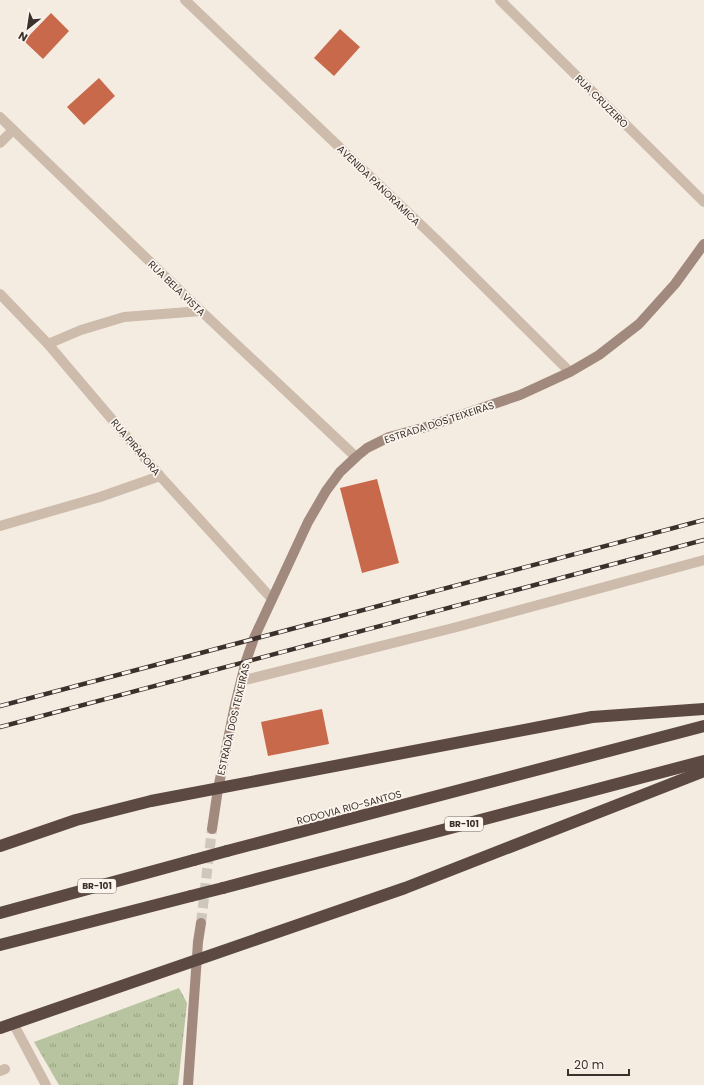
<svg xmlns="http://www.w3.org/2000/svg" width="704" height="1085" viewBox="0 0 704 1085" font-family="Poppins,sans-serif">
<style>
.park{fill:url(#park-tufts)}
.building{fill:#c8694b}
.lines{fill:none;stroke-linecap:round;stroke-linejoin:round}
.secondary-tunnel{stroke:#cfc6bd;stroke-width:10;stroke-dasharray:10 5;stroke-linecap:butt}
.lane{stroke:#cdbbac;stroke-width:10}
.street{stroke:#cdbbac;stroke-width:10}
.secondary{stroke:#a18a7d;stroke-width:10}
.highway{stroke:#5c4a42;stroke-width:12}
.rail-casing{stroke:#3b302b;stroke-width:4.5}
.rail{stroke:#fbf5ee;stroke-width:3;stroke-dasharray:9;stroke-linecap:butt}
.highway-bridge{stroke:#5c4a42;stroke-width:12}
.labels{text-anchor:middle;stroke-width:3.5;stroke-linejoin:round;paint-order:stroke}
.shield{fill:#fbf5ee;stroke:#756b66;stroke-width:1}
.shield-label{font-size:9px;font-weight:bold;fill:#3b302b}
.street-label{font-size:10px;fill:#3b302b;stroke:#fbf5ee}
</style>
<defs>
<pattern id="park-tufts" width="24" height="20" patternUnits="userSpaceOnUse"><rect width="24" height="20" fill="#b8c4a0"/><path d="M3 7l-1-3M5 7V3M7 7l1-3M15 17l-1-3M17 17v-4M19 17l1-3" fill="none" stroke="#97a083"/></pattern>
</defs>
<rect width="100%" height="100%" fill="#f4ebe1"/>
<polygon class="park" points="179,988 187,1003 178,1085 59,1085 34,1042"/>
<g class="building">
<polygon points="51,13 69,31 43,59 24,41"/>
<polygon points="340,29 360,47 334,76 314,58"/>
<polygon points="99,78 115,96 84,125 67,107"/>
<polygon points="377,479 399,563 362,573 340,488"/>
<polygon points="322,709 329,744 268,756 261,722"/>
</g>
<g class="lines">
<polyline class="secondary-tunnel" points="201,923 212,829"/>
<polyline class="lane" points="0,1071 5,1069"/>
<g class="street">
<polyline points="185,0 440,243 570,372"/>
<polyline points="500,0 704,202"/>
<polyline points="0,117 201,311 356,457"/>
<polyline points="0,143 13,130"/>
<polyline points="0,294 48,344 160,476 272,599"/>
<polyline points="48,344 81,330 124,317 201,311"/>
<polyline points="0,526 100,497 160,476"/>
<polyline points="241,681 453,628 704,560"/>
<polyline points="13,1023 46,1085"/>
</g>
<g class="secondary">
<polyline points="212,829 218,789 235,705 246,661 254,638 308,522 326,491 340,472 356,457 367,448 389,437 426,427 520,395 570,372 599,355 639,324 675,284 704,244"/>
<polyline points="188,1085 198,942 201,923"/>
</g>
<g class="highway">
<polyline points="0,846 76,820 151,801 592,717 704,709"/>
<polyline points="227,851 704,726"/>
<polyline points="223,888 704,761"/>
<polyline points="0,913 194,860"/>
<polyline points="0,945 191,896"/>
<polyline points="0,1028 405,888 704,771"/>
</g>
<g class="rail-casing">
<g id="rail">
<polyline points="0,706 704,520"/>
<polyline points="0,727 704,540"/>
</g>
</g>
<use href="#rail" class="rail"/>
<g class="highway-bridge">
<polyline points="194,860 227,851"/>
<polyline points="191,896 223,888"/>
</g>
</g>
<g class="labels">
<g class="shield">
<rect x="445" y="817" width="38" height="14" rx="3"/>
<rect x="78" y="879" width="38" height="14" rx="3"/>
</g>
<g class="shield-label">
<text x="464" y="827">BR-101</text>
<text x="97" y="889">BR-101</text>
</g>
<g class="street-label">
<text transform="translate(602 101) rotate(45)" y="4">RUA CRUZEIRO</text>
<text transform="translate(379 185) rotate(44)" y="4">AVENIDA PANORAMICA</text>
<text transform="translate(177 288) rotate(44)" y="4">RUA BELA VISTA</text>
<text transform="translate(439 422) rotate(-18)" y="4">ESTRADA DOS TEIXEIRAS</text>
<text transform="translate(136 447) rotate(50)" y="4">RUA PIRAPORA</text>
<text transform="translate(233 719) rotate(-77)" y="4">ESTRADA DOS TEIXEIRAS</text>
<text transform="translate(349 807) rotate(-15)" y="4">RODOVIA RIO-SANTOS</text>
</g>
</g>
<g transform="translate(28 28) rotate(210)" stroke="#fbf5ee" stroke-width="3" paint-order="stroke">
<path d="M0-3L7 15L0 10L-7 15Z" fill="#3b302b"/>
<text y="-6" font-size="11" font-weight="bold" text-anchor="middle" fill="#3b302b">N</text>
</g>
<path d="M568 1069v6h61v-6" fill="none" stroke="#3b302b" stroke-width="2"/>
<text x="574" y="1069" font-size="12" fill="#3b302b" stroke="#fbf5ee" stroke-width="3" paint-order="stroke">20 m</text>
</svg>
